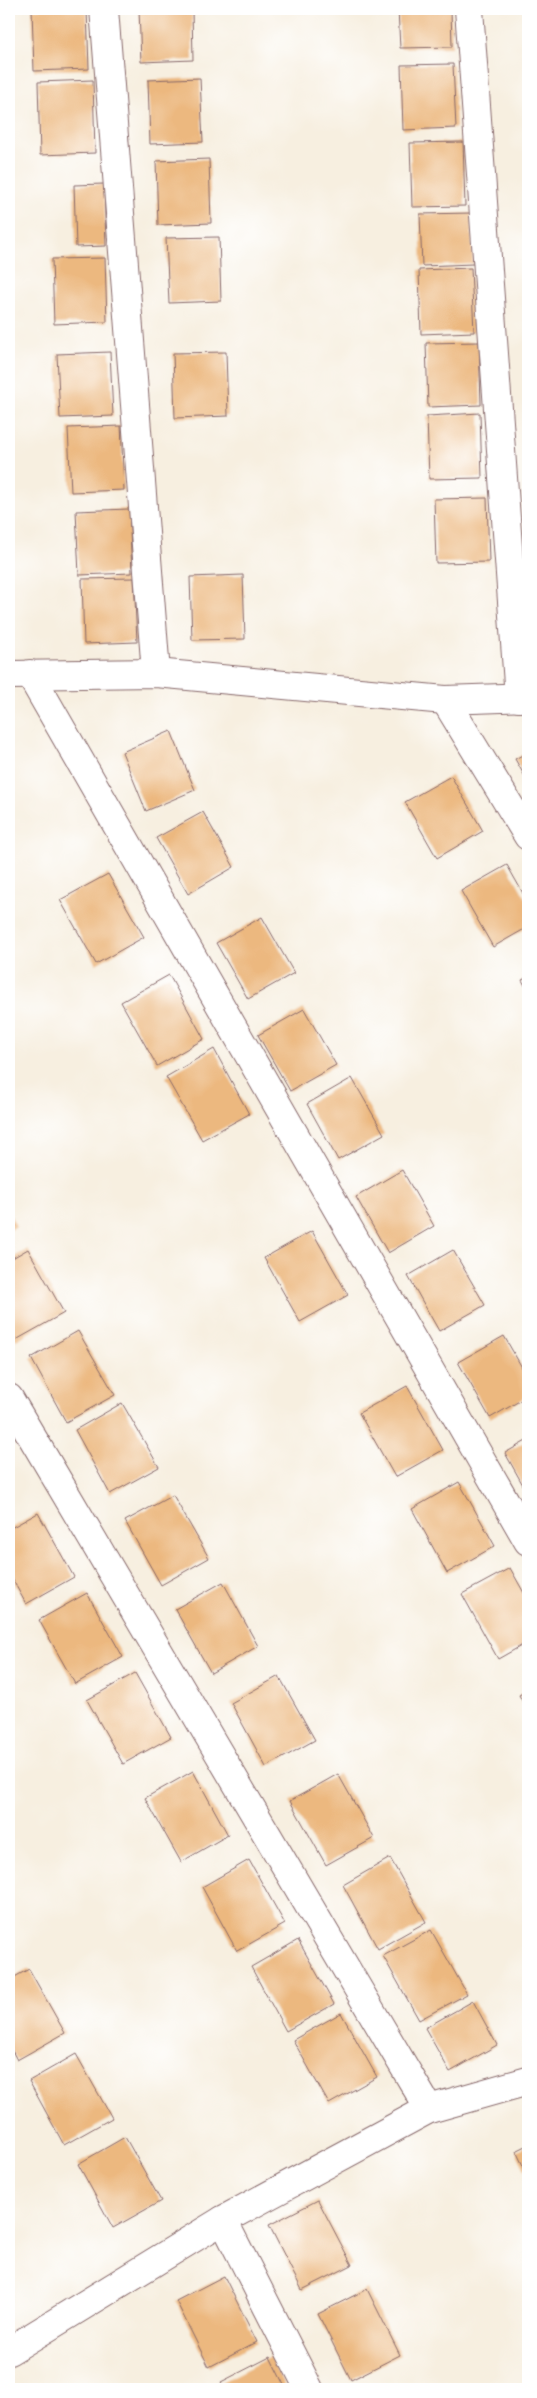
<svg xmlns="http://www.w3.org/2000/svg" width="537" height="2398" viewBox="0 0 537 2398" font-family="'Shantell Sans',sans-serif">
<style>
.building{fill:#ecb87f}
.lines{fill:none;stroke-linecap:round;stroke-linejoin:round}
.minor-casing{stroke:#87686a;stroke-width:30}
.minor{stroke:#fff;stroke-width:28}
</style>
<rect width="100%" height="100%" fill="#fff"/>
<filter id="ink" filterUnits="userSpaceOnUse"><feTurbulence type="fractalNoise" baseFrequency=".02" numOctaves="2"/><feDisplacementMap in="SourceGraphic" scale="10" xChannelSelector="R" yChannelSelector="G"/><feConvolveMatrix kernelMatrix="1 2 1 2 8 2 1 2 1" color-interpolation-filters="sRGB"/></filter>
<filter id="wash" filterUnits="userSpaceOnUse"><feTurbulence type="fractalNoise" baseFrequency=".0096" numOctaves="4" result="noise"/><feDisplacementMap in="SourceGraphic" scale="20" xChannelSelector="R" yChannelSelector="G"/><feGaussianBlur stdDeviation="1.12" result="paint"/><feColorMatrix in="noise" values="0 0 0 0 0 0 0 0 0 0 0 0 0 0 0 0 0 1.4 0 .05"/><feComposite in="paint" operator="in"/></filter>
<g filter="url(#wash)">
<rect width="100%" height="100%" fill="#f7efe0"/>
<g id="blocks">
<g class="building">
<polygon points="32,9 87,9 89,69 34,71"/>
<polygon points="139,9 192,9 193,60 141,62"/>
<polygon points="398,9 451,9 452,47 400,48"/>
<polygon points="453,64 456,128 403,130 401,65"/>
<polygon points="200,78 203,142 150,144 148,80"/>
<polygon points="93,80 95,153 40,155 38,82"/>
<polygon points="463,142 465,206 412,207 410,143"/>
<polygon points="209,159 211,223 158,225 156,161"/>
<polygon points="104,184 106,246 76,247 74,185"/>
<polygon points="471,213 473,264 422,266 420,214"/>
<polygon points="219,237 221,301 169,303 166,238"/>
<polygon points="105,258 107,322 54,324 52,259"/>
<polygon points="471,268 474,332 421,334 419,270"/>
<polygon points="479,342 481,405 428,407 426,343"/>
<polygon points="110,352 113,416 60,418 57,354"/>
<polygon points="226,352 228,416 175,418 173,353"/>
<polygon points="480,413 482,478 429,479 427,416"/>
<polygon points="121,426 124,490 71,492 68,428"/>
<polygon points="487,498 489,562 436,563 434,499"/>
<polygon points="129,509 132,573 79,575 76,511"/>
<polygon points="243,575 245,639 192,640 190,577"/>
<polygon points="134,578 137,642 84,644 82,579"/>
<polygon points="171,731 195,790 146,811 122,752"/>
<polygon points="528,752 528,782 515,759"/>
<polygon points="451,776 483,831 437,858 405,802"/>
<polygon points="203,812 234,867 188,894 156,838"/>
<polygon points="507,865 528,902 528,927 493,947 461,891"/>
<polygon points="108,874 144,937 96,964 60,900"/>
<polygon points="262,917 294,973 248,999 216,943"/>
<polygon points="169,975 204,1039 157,1066 121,1002"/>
<polygon points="528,977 528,991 522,980"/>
<polygon points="304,1009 336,1065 290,1091 258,1035"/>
<polygon points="214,1049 249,1114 202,1140 166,1077"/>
<polygon points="352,1078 384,1134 338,1160 307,1104"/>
<polygon points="402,1170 434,1226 388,1253 356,1197"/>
<polygon points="9,1213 16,1226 9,1231"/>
<polygon points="312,1231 348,1295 300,1322 264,1258"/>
<polygon points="28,1249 64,1313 16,1340 9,1326 9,1260"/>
<polygon points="453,1250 485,1305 439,1331 408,1276"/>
<polygon points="78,1331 115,1395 66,1422 31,1358"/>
<polygon points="504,1336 528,1378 528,1396 490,1418 458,1362"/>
<polygon points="407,1386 443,1450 395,1477 359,1413"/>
<polygon points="122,1403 159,1467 110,1494 75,1430"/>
<polygon points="528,1440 528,1494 505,1453"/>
<polygon points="459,1482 495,1546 447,1573 412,1509"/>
<polygon points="173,1495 209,1558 161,1585 125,1521"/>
<polygon points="38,1513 74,1577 26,1604 9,1573 9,1529"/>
<polygon points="510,1568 528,1600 528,1642 498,1659 462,1594"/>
<polygon points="223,1582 258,1646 211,1673 175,1609"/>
<polygon points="87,1593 123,1657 75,1684 39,1620"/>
<polygon points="135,1673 171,1737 123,1764 87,1700"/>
<polygon points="279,1676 315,1740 266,1767 231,1703"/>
<polygon points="528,1690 528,1712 519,1695"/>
<polygon points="193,1771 228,1835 181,1862 145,1798"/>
<polygon points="338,1774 374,1838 326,1865 290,1801"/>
<polygon points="390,1858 426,1922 378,1949 343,1885"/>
<polygon points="249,1860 285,1924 237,1951 202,1887"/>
<polygon points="431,1930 467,1994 419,2020 383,1956"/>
<polygon points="298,1940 334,2004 286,2031 251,1967"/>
<polygon points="29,1969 65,2033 17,2060 9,2045 9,1980"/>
<polygon points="473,2001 497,2045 450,2072 425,2028"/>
<polygon points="341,2013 377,2077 329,2104 293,2040"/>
<polygon points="76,2054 112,2118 64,2145 29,2081"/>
<polygon points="125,2137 161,2201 113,2228 78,2164"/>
<polygon points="528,2145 528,2176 516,2151"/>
<polygon points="318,2200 352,2265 302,2290 269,2225"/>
<polygon points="224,2276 257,2342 209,2367 176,2301"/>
<polygon points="367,2289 400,2355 351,2380 318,2314"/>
<polygon points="270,2357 286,2389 225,2389 221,2382"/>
</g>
</g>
</g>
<g filter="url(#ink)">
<use href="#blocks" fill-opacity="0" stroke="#87686a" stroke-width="1"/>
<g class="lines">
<g class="minor-casing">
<g id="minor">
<polyline points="104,9 156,673"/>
<polyline points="469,9 519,698"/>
<polyline points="30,674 528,1541"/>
<polyline points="9,675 156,673 445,700 528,697"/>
<polyline points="445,700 528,836"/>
<polyline points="9,1398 429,2109"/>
<polyline points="223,2220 309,2389"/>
<polyline points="9,2351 223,2220 429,2109 528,2081"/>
</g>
</g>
<use href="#minor" class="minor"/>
</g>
</g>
<rect width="537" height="2398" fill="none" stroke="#fff" stroke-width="30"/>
</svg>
